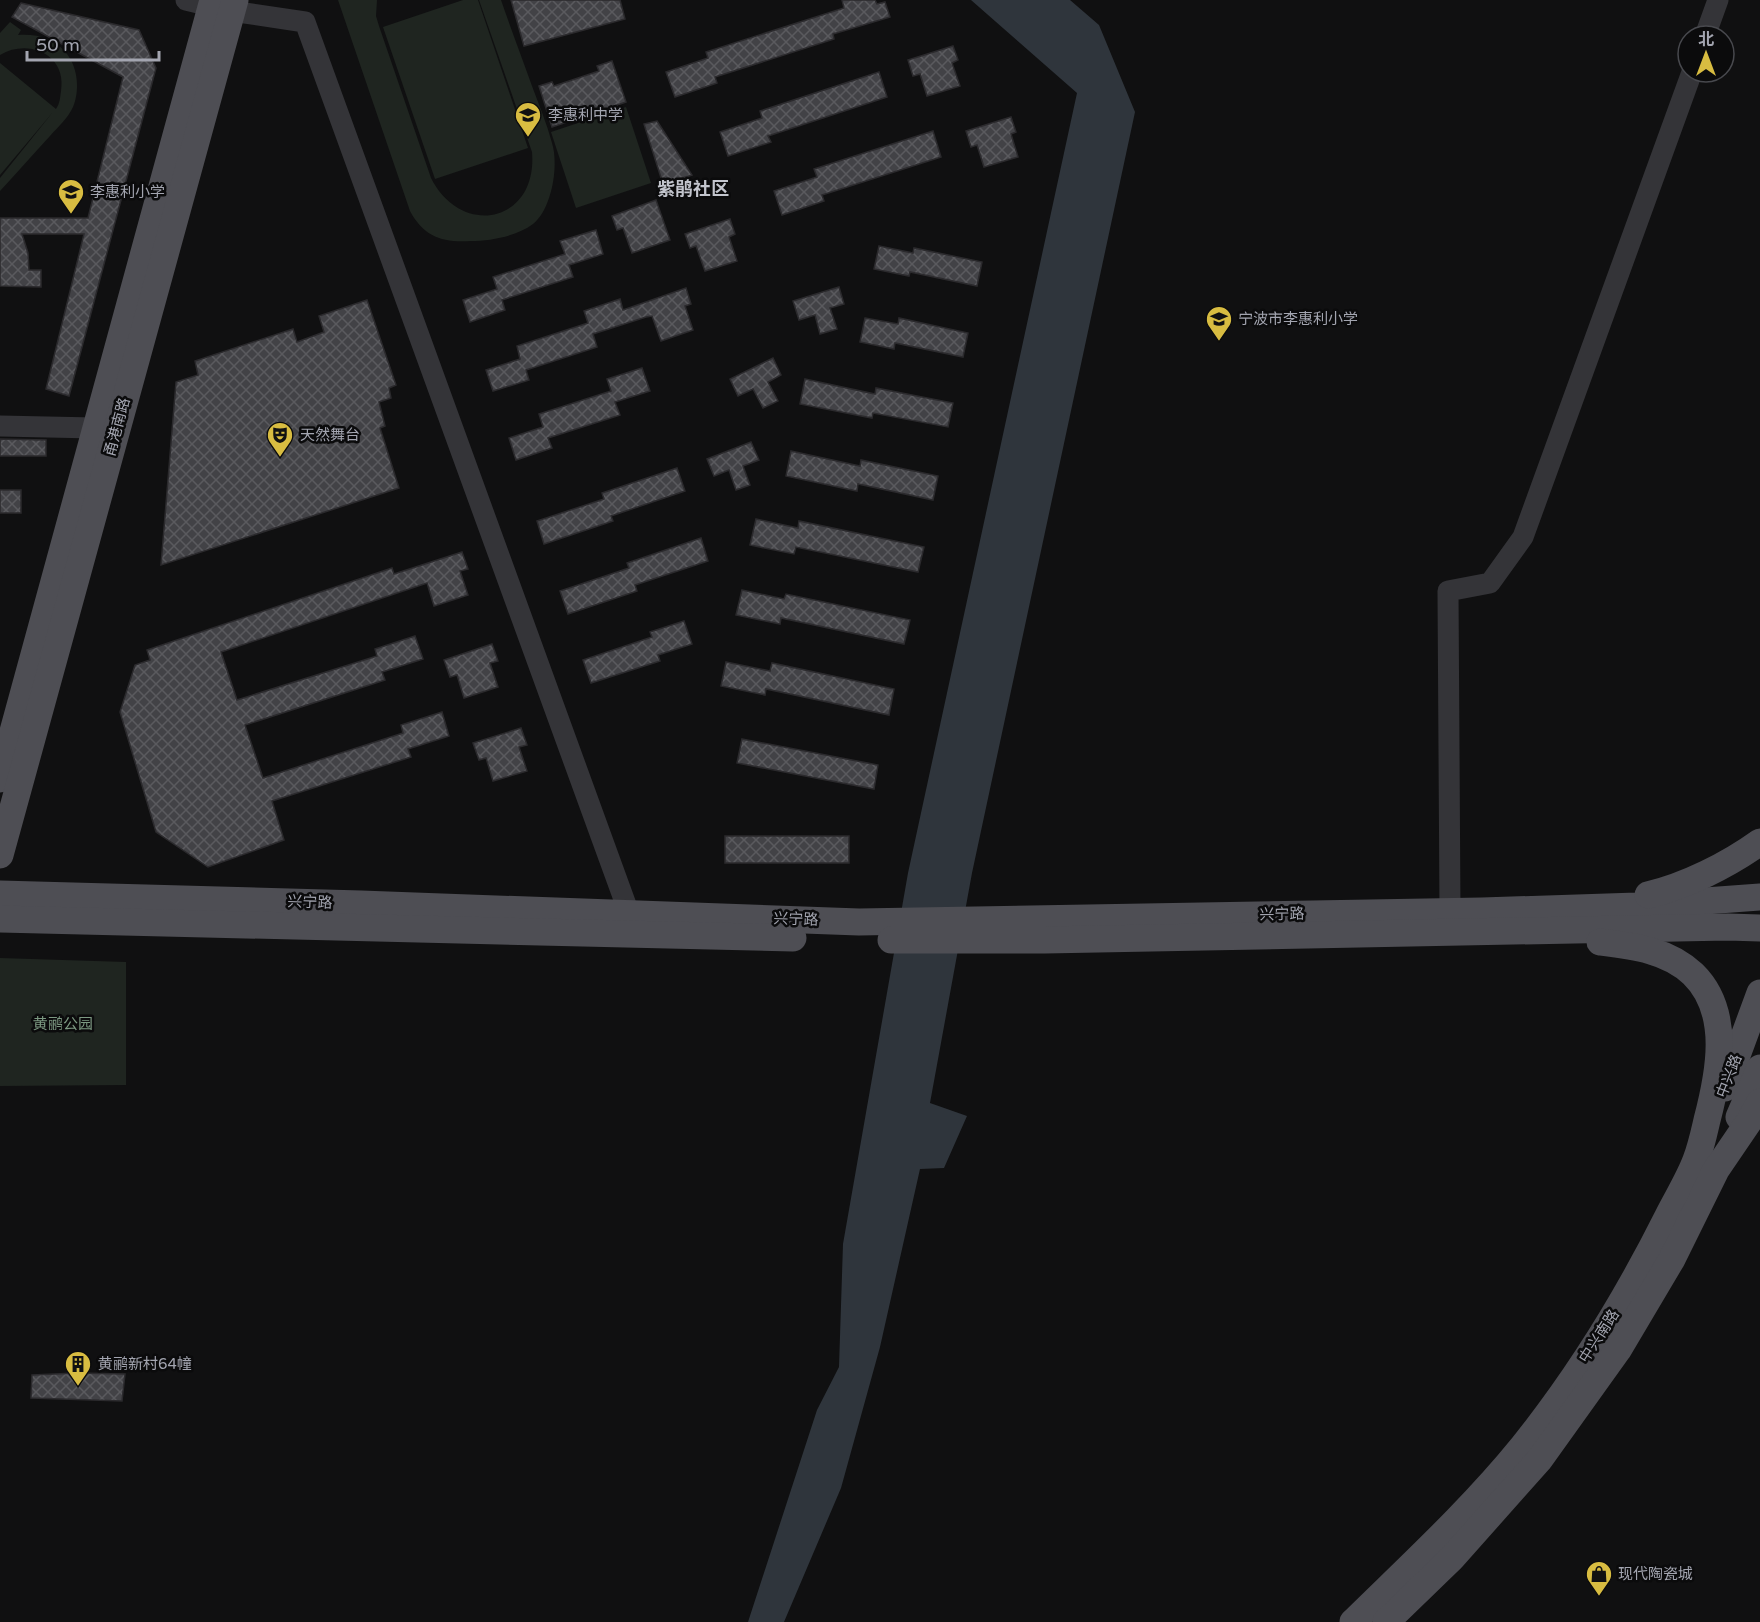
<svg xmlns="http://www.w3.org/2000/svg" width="1760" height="1622" viewBox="0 0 1760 1622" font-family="'Varela Round','Noto Sans SC',sans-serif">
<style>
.park{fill:#1f2520}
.water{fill:#2f353c}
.building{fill:url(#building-cross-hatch);stroke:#2b2a2d;stroke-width:1.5}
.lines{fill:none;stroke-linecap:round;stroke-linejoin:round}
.minor{stroke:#343438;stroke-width:21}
.major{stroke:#4e4e54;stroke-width:27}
.labels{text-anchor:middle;stroke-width:5;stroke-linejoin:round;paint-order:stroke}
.poi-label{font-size:15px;fill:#a3a5b0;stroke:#0b0b0c;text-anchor:start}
.street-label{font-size:15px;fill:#a3a5b0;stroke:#0b0b0c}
.park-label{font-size:15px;fill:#7c9982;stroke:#0b0b0c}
.quarter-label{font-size:18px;font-weight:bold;fill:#c3c5cd;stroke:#0b0b0c}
</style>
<defs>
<pattern id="building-cross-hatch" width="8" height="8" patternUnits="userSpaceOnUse" patternTransform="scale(1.5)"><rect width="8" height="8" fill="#424246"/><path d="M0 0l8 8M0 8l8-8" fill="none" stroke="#5a5a5e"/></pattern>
</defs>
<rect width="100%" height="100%" fill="#101011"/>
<g class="park">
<path d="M338 0H377L376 16 379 26 431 178C462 239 538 222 532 152L479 0H501C511 29 522 58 532 86 539 105 547 124 552 143 559 165 552 209 533 224 517 236 491 241 471 241 443 243 424 237 410 211Z"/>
<polygon points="463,0 478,0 528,148 435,179 383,27"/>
<path d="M10 22 21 30 18 35C39 34 54 38 67 54 78 68 80 91 73 107 68 118 58 127 50 136 33 154 17 173 0 191V178L53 112 0 175V63L56 109C60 103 60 98 61 91 67 55 29 38 0 55V33Z"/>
<polygon points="626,107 651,183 576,208 551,132"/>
<polygon points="0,958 126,962 126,1085 0,1086"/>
</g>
<polygon class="water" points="971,0 1070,0 1099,25 1135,112 972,873 930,1103 967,1116 944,1168 920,1169 880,1347 841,1488 784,1622 748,1622 817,1410 839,1367 843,1244 908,873 1077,93"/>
<g class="building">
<polygon points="511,0 620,0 625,19 524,46"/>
<polygon points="842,0 875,0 877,4 885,2 890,17 833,34 834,39 715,77 717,83 675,97 666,72 708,58 706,52 844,8"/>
<polygon points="21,3 139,30 156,68 69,396 46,389 84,234 22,234 28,253 29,270 41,270 41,287 0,286 0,218 88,218 123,77 12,17"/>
<polygon points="953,46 958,60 952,63 960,86 927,96 920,74 913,76 908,60"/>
<polygon points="612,61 626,102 552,127 539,86 552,82 554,86 599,71 597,66"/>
<polygon points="879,72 887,97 768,136 771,142 728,156 720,132 762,118 760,111"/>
<polygon points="1011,117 1016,132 1011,134 1018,157 984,167 977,145 971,147 966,131"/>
<polygon points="657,121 692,175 663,184 644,124"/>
<polygon points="933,131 941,157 822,195 824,201 782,215 774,191 817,177 814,169"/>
<polygon points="656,200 670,240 632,253 623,228 617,230 612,216"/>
<polygon points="730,219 735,234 729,237 737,261 705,271 696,246 690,248 685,234"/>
<polygon points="596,230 603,254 569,265 573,277 502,300 505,310 470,322 463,300 497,289 493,277 565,254 560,241"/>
<polygon points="879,246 913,253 914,248 982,262 977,286 910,272 909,276 874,269"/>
<polygon points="839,287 844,304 830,308 837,329 820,334 815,315 799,320 793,301"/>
<polygon points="686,288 691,304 685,306 693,330 661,341 652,316 646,317 593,334 597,347 526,370 529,380 493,391 486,370 520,359 517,346 588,323 584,311 620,299 623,310"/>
<polygon points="367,300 396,385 389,388 391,398 379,402 385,426 380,428 399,488 161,565 176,382 198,375 195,361 293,329 297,342 324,332 319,316"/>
<polygon points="865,318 898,324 899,318 968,333 963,357 895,343 894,349 860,342"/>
<polygon points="773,358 781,375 768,382 778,401 763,408 753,389 738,396 730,379"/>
<polygon points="642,368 650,391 615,402 620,415 548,438 552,448 516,460 509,438 543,427 539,414 611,391 607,379"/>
<polygon points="805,379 875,394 876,388 953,403 948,427 873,413 872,418 800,404"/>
<polygon points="0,439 46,440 46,456 0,456"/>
<polygon points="751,442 759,460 743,466 750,485 736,490 729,470 714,476 707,459"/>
<polygon points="791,451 860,466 861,460 938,476 933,500 858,484 857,491 786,476"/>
<polygon points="677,468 685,491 611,516 613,521 544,544 537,521 604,499 602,493"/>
<rect x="0" y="490" width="21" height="23"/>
<polygon points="756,519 798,528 799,521 924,547 918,572 796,547 794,554 750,545"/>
<polygon points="701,538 708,561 635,585 637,591 568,614 560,591 629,568 627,563"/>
<polygon points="462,552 468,569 460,571 468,595 434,606 427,583 221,652 237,700 377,656 375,649 415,636 423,659 382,672 385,680 245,725 263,778 403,733 401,725 442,712 449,736 408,749 411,757 272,801 284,840 208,867 156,832 120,712 135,665 150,660 147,650 392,568 394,574"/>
<polygon points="742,590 784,599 786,594 910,620 904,644 781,618 780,624 736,615"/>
<polygon points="684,621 692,644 658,655 660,661 591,683 583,660 652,637 650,632"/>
<polygon points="492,644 498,661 490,663 498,687 464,698 457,675 450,677 444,660"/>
<polygon points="726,662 770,671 772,663 894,689 889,715 766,689 765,695 721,686"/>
<polygon points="521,728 527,745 519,747 527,771 493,781 486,758 479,760 473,743"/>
<polygon points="742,739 878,765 874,789 737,763"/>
<rect x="725" y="836" width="124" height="27"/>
<polygon points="77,1373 125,1374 122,1401 31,1398 32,1375"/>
</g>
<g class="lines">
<g class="minor">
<polyline points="186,0 231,11 305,22 629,913"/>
<polyline points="1705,36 1718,0"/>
<polyline points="0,426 95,428"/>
<polyline points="1450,911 1448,591 1490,583 1523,537 1692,72"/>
</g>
<g class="major">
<polyline points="0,779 213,0"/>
<polyline points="0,855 235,0"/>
<polyline points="0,894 361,904 859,922 1482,911 1637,906 1760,897"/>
<path d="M1648 895C1686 886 1728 865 1760 842"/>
<polyline points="0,919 793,938"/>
<polyline points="891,940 1045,940 1728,927 1760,928"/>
<polyline points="1725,1088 1760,993"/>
<polyline points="1739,1117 1760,1068"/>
<path d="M1353 1622C1411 1565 1472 1509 1523 1446 1579 1376 1628 1296 1668 1216 1677 1198 1689 1179 1696 1160 1701 1147 1704 1133 1707 1120 1719 1074 1732 1012 1693 974 1668 950 1633 946 1600 942"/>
<polyline points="1386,1622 1452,1558 1540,1459 1618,1350 1672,1259 1716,1170 1750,1120 1760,1102"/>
</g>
</g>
<defs>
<g id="school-pin" transform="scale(1.35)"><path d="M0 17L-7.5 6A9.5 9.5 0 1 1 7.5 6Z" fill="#d8bc41" stroke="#0b0b0c"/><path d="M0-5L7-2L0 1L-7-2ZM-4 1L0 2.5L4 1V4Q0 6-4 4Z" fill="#111"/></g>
<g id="theatre-pin" transform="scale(1.35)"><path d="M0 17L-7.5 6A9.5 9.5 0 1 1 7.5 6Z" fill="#d8bc41" stroke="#0b0b0c"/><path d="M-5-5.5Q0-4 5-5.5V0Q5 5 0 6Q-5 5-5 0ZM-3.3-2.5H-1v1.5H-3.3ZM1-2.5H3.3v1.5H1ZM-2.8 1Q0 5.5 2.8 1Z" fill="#111"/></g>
<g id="building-pin" transform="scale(1.35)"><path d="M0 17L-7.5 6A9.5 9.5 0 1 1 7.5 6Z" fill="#d8bc41" stroke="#0b0b0c"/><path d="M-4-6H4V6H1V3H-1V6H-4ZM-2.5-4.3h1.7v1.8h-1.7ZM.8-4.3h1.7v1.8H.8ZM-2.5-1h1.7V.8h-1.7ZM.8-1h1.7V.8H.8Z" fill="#111"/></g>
<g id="shop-pin" transform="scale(1.35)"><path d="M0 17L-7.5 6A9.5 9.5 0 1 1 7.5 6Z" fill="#d8bc41" stroke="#0b0b0c"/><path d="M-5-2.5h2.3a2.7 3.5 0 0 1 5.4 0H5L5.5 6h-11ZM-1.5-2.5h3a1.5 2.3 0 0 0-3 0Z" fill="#111"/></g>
</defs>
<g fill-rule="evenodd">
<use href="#school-pin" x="528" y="115"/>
<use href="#school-pin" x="71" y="192"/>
<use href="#school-pin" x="1219" y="319"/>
<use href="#theatre-pin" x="280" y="435"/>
<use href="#building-pin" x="78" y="1364"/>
<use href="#shop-pin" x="1599" y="1574"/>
</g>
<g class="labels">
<g class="poi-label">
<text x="548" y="120">李惠利中学</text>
<text x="90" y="197">李惠利小学</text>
<text x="1238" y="324">宁波市李惠利小学</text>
<text x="300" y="440">天然舞台</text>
<text x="98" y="1369">黄鹂新村64幢</text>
<text x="1618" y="1579">现代陶瓷城</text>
</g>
<g class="street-label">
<text transform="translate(117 427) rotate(-75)" y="5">甬港南路</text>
<text transform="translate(310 902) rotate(2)" y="5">兴宁路</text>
<text transform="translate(1282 914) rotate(-1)" y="5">兴宁路</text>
<text transform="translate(796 919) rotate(2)" y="5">兴宁路</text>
<text transform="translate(1729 1076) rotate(-69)" y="5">中兴路</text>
<text transform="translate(1599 1336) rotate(-57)" y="5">中兴南路</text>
</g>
<g class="park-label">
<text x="63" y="1029">黄鹂公园</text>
</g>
<g class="quarter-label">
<text x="693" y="195">紫鹃社区</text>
</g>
</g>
<g transform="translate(1706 54)"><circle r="28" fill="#0b0b0c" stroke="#48494e" stroke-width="1.5"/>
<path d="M0-4.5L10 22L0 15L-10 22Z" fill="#d8bc41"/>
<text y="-9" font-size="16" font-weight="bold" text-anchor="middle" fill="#a3a5b0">北</text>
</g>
<path d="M27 51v9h132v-9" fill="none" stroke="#a3a5b0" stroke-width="3"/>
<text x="36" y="51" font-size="18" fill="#a3a5b0" stroke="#0b0b0c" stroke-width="4.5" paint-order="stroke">50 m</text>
</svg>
